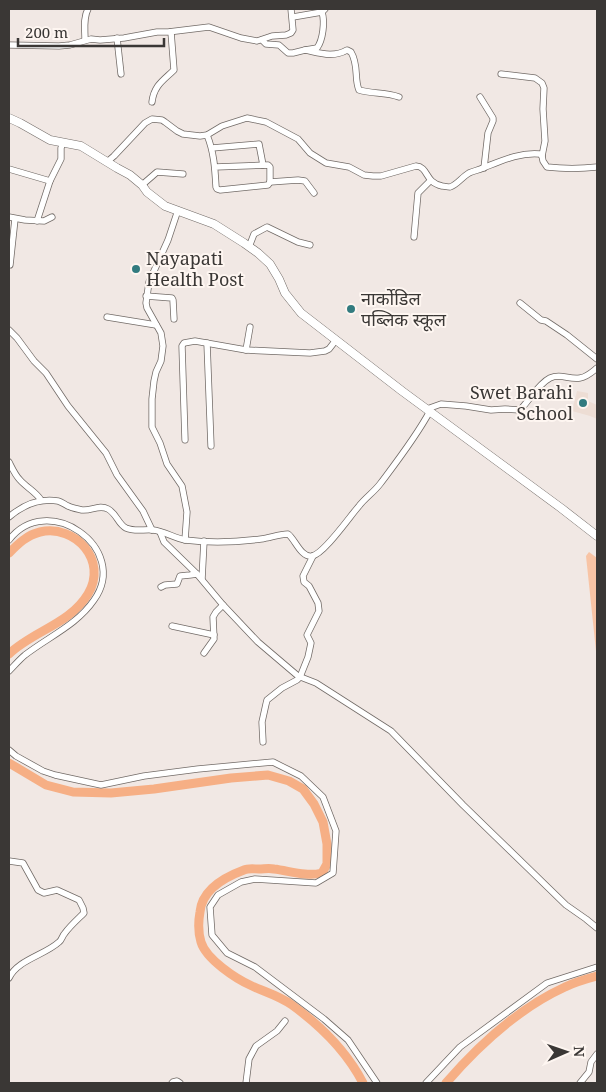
<svg xmlns="http://www.w3.org/2000/svg" width="606" height="1092" viewBox="0 0 606 1092" font-family="'Noto Serif','Noto Sans Devanagari',serif">
<style>
.built{fill:#edddd4}
.green{fill:#f8c4a5}
.lines{fill:none;stroke-linecap:round;stroke-linejoin:round}
.river{stroke:#f6af85;stroke-width:9}
.minor-casing{stroke:#726b67;stroke-width:7}
.secondary-casing{stroke:#726b67;stroke-width:9}
.minor{stroke:#fff;stroke-width:5.5}
.secondary{stroke:#fff;stroke-width:8}
.poi-dot{fill:#327b7f;stroke:#fef6f1;stroke-width:2}
.labels{text-anchor:middle;stroke-width:4;stroke-linejoin:round;paint-order:stroke}
.poi-label{font-size:18px;fill:#3a3735;stroke:#fef6f1;text-anchor:start}
</style>
<rect width="100%" height="100%" fill="#f1e8e4"/>
<polygon class="built" points="577,391 588,393 588,401 597,405 597,419 590,416 572,411"/>
<polygon class="green" points="589,552 597,558 597,651 596,651 586,556"/>
<g class="lines">
<g class="river">
<path d="M9 553C18 544 27 535 40 532 76 524 108 561 88 594 70 624 33 631 9 654"/>
<path d="M9 763 46 785 73 792 111 793 154 789 231 778 268 775 289 781 303 789 314 804 323 822 327 844V864L322 873C306 877 290 871 274 869 269 868 264 869 259 869 254 869 248 868 244 870 225 877 202 890 200 912 198 923 198 932 201 942 206 959 236 979 252 986 265 992 280 996 292 1005 321 1026 347 1052 363 1083"/>
<path d="M446 1083C478 1046 519 1008 565 987 575 982 586 979 597 976"/>
</g>
<g class="minor-casing">
<g id="minor">
<polyline points="293,17 322,12"/>
<polyline points="117,38 121,74"/>
<path d="M85 40C85 29 83 18 88 9"/>
<path d="M262 40 266 44 279 45 288 53H293L305 50 317 48C323 40 325 22 322 12L325 9"/>
<polyline points="9,45 59,46 70,45 91,39 100,40 124,38 157,32 168,32 209,27 241,38 257,41 272,36 286,35 291,33 293,30 291,9"/>
<path d="M305 50C320 53 333 58 347 50L351 52C359 65 354 79 359 90 372 94 386 92 399 97"/>
<polyline points="501,74 535,78 542,83 544,88 543,109 545,141 542,156"/>
<polyline points="480,97 493,118 493,121 488,133 484,168"/>
<path d="M152 102C154 85 164 80 174 70L171 32"/>
<path d="M207 135C214 152 215 169 216 187L217 189 220 190 268 185 270 182V167L268 165 215 167"/>
<polyline points="212,148 259,144 263,165"/>
<path d="M107 162 114 156 145 123 152 119 162 120 165 122 177 131 183 134 200 136 207 135 222 126 247 118 266 122 298 139 310 153 326 163 349 167 364 175 373 176H381L416 166C429 167 424 182 442 186 443 186 448 187 450 187 457 185 462 177 469 173 473 171 479 170 483 168 501 161 520 152 540 154L542 156 543 161 547 167C564 169 580 169 597 167"/>
<polyline points="9,169 50,181"/>
<polyline points="270,182 298,180 305,181 314,193"/>
<polyline points="142,185 157,172 183,174"/>
<polyline points="178,210 168,240 149,282 146,303 147,308 161,333 163,346 161,361 156,372 154,381 152,399 152,427 160,443 167,464 182,486 187,512 185,540"/>
<polyline points="9,217 25,220 44,221 52,217"/>
<polyline points="37,221 50,181 61,159 61,148 63,143"/>
<polyline points="414,237 418,193 430,181"/>
<polyline points="249,247 254,234 267,227 298,242 310,245"/>
<polyline points="10,265 15,219"/>
<polyline points="146,296 172,298 173,300 174,319"/>
<polyline points="520,303 541,320 546,321 567,335 597,359"/>
<polyline points="107,317 156,325"/>
<polyline points="9,330 17,338 34,361 46,373 68,406 106,453 117,475 143,511 152,530"/>
<polyline points="207,343 211,446"/>
<polyline points="246,350 250,327"/>
<path d="M427 409 441 404 466 406 491 410 505 409 520 410C529 401 538 384 550 378 561 373 569 380 580 378 587 377 592 372 597 368"/>
<polyline points="185,440 182,346 184,343 195,341 246,350 310,353 325,351 329,349 336,340"/>
<path d="M9 462C12 468 15 475 20 480 26 487 36 492 41 500"/>
<path d="M9 517C23 505 39 498 58 501 62 502 64 504 68 506 72 508 78 509 82 510 92 511 99 504 108 509 117 514 118 524 126 528 135 532 144 529 153 530 164 531 174 538 185 540 209 543 238 542 261 539 270 538 279 534 288 534 295 539 301 558 312 556 324 554 350 516 359 506 365 498 374 492 380 484 398 460 416 437 430 411"/>
<polyline points="160,532 164,542 197,574 223,605 258,642 298,676 316,683 391,731 463,805 566,905 586,919 597,928"/>
<path d="M9 540C47 490 131 548 94 600 77 625 48 637 25 655 19 660 14 666 9 671"/>
<polyline points="202,579 204,541"/>
<polyline points="161,587 165,585 177,584 180,576 190,575 197,574"/>
<polyline points="172,626 214,635"/>
<polyline points="204,653 214,639 213,617 216,612 223,605"/>
<polyline points="263,742 262,722 266,704 267,700 282,688 297,680 300,677 308,657 311,643 307,635 319,611 318,603 309,586 304,582 303,576 313,556"/>
<polyline points="9,750 16,756 43,771 55,775 101,785 144,776 198,769 273,762 301,776 323,797 336,831 333,873 316,883 255,879 241,882 218,895 210,907 212,935 227,953 255,967 324,1019 348,1040 377,1083"/>
<path d="M9 861 23 863 38 890 44 893 57 890 79 900 83 908 84 913C78 919 70 926 65 933 62 936 62 940 59 942 45 955 17 960 9 978"/>
<polyline points="172,1083 173,1082 177,1081 180,1083"/>
<polyline points="246,1083 249,1059 256,1046 277,1031 285,1021"/>
<polyline points="426,1083 460,1047 547,983 597,967"/>
<polyline points="580,1083 589,1072 591,1062 597,1054"/>
</g>
</g>
<g class="secondary-casing">
<polyline id="secondary" points="9,118 20,123 50,140 81,146 117,168 130,175 142,185 147,192 165,206 214,224 244,243 258,253 270,264 279,279 285,293 301,313 402,391 561,508 597,536"/>
</g>
<use href="#minor" class="minor"/>
<use href="#secondary" class="secondary"/>
</g>
<g class="poi-dot">
<circle cx="136" cy="269" r="5"/>
<circle cx="351" cy="309" r="5"/>
<circle cx="583" cy="403" r="5"/>
</g>
<g class="labels">
<g class="poi-label">
<text x="146" y="265">Nayapati<tspan x="146" dy="21">Health Post</tspan></text>
<text x="361" y="305">नार्कोडिल<tspan x="361" dy="21">पब्लिक स्कूल</tspan></text>
<text x="573" y="399" text-anchor="end">Swet Barahi<tspan x="573" dy="21">School</tspan></text>
</g>
</g>
<rect width="606" height="1092" fill="none" stroke="#3a3735" stroke-width="20"/>
<g transform="translate(566 1052) rotate(88)" stroke="#fef6f1" stroke-width="4" paint-order="stroke">
<path d="M0-4L9 19L0 12L-9 19Z" fill="#3a3735"/>
<text y="-8" font-size="14" font-weight="bold" text-anchor="middle" fill="#3a3735">N</text>
</g>
<path d="M18 38v8h146v-8" fill="none" stroke="#3a3735" stroke-width="2.5"/>
<text x="25" y="38" font-size="15" fill="#3a3735" stroke="#fef6f1" stroke-width="4" paint-order="stroke">200 m</text>
</svg>
